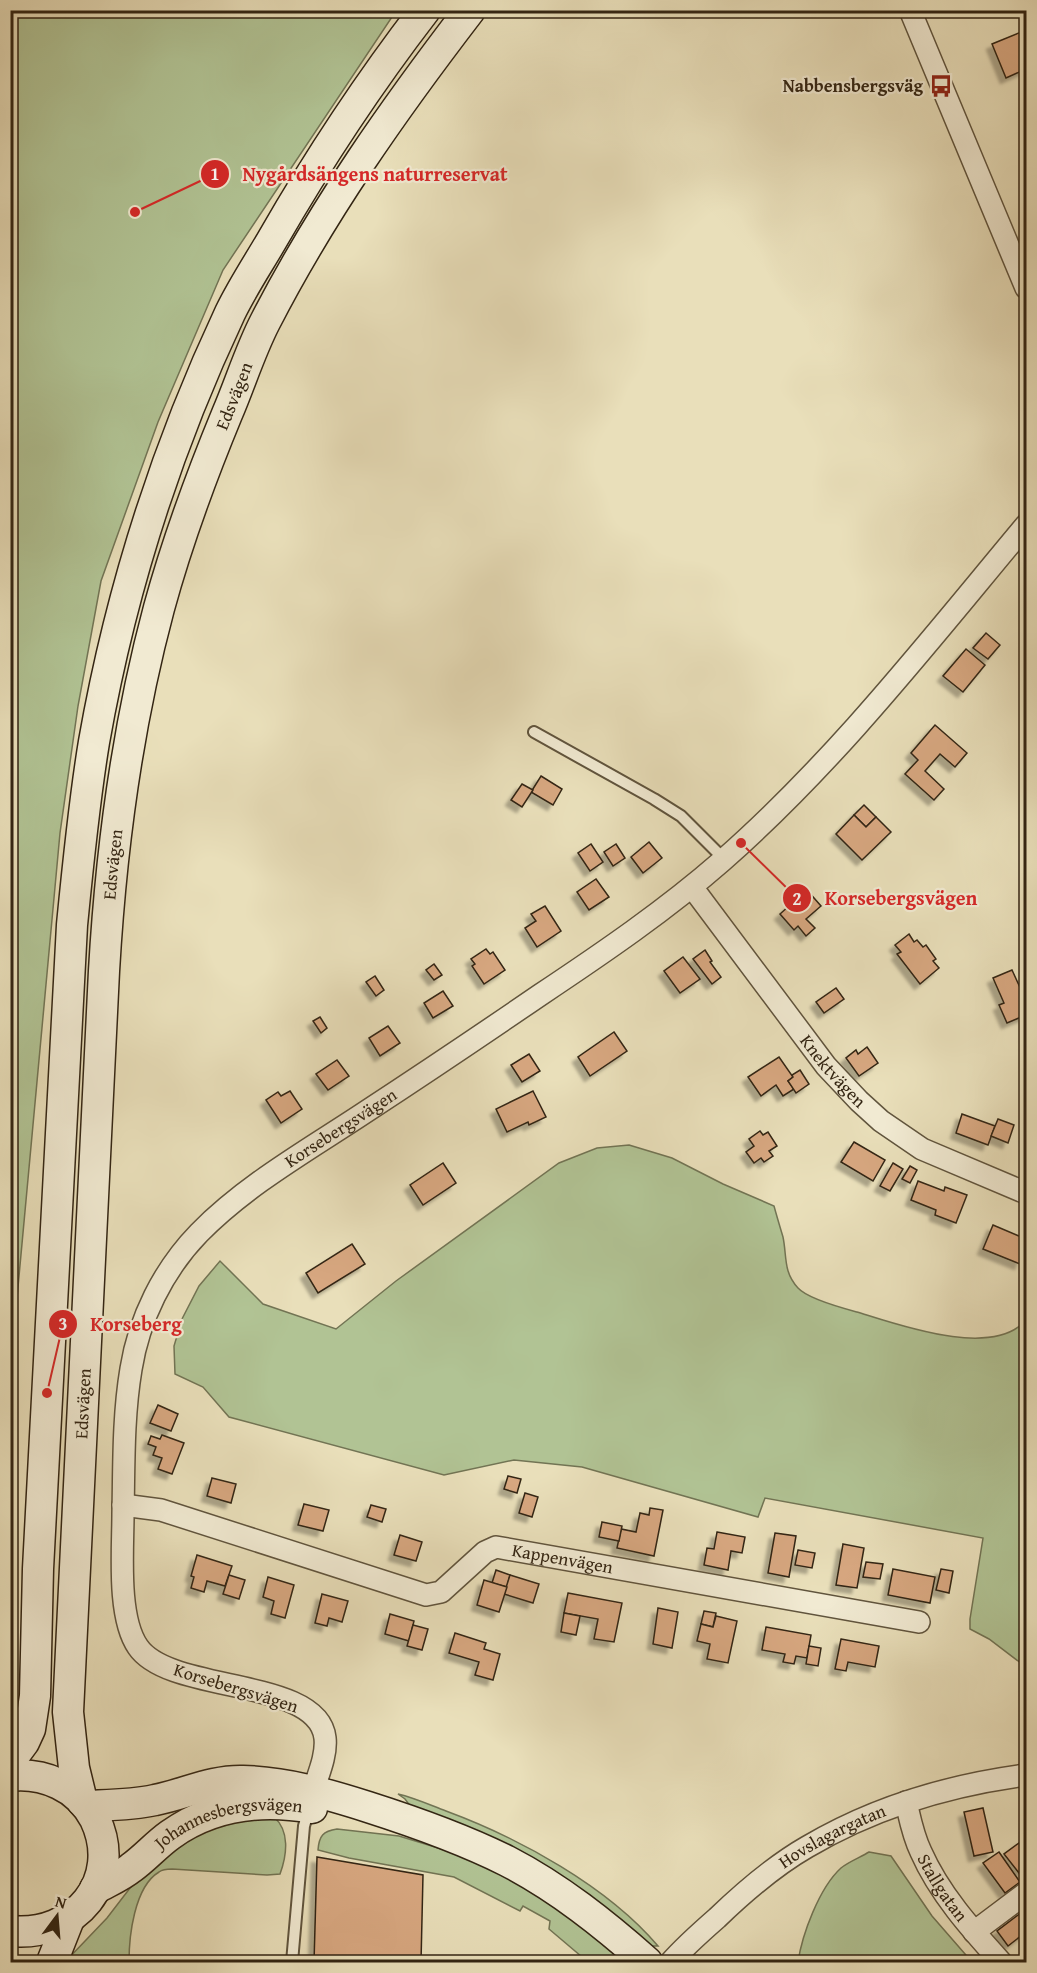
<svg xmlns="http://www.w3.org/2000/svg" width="1037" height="1973" viewBox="0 0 1037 1973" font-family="'Gentium Book Plus',serif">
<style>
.green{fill:#b1c394;stroke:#727454;stroke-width:1.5}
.building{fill:#d7a780;stroke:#332513;stroke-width:1.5;filter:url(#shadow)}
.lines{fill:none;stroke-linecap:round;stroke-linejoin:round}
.lane-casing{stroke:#60543d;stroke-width:14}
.street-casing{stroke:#60543d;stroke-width:24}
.secondary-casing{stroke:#332513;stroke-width:33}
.lane{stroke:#f1ead2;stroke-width:10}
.street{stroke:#f1ead2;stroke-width:21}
.secondary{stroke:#f1ead2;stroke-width:30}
.labels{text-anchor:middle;stroke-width:4.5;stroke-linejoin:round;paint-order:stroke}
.poi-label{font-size:18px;font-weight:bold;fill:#332513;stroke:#f1ead2;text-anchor:end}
.street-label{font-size:18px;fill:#332513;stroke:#f1ead2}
.leader{fill:none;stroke:#d62828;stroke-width:2}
.callout-dot{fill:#d62828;stroke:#f1ead2;stroke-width:2}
.mark-label{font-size:18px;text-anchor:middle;font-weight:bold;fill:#fff}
.callout-label{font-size:20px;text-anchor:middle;font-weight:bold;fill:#d62828;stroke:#f1ead2;stroke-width:4.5;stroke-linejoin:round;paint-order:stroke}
</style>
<defs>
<filter id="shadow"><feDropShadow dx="-5.5" dy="5.5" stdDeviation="1.5" flood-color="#0004"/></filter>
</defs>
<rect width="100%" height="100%" fill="#e9dfba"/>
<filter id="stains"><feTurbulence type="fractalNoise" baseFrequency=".00333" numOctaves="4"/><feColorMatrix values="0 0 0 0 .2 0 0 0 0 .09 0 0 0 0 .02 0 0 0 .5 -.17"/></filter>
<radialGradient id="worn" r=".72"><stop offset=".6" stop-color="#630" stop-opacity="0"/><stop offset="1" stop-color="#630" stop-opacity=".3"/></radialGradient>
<g class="green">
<polygon points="11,10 396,11 223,270 158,422 101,581 78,706 60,833 13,1341 11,1346"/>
<path d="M629 1145 672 1158 723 1184 774 1206C777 1217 780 1227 783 1237 787 1256 783 1272 798 1288 808 1299 842 1308 857 1312 899 1325 993 1359 1026 1320V1667L989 1639 970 1629V1619L983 1538 765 1498 758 1517 582 1467 514 1460 444 1475 229 1417 203 1387 175 1374 174 1346 182 1319 199 1286 220 1261 263 1304 336 1329 396 1281 559 1163 597 1148Z"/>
<path d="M398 1794C415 1798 430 1805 446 1811 519 1838 607 1886 658 1946H650L411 1807 405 1799Z"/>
<path d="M274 1817C290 1831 287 1855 280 1874L267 1875 172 1869C168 1869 163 1869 159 1872 134 1887 129 1937 129 1962H65L107 1918 150 1862 209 1826Z"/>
<path d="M337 1829 399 1836 448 1851 485 1865 555 1904 621 1956 624 1962H588L549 1929 550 1921 523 1906 520 1911 454 1877 349 1858 318 1850C319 1836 323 1831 337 1829Z"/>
<path d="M869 1852 891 1856 932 1916 972 1962H798C802 1935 819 1888 841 1868 848 1862 861 1857 869 1852Z"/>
</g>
<g class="building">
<polygon points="1026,30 1026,69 1006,78 992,44"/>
<polygon points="986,633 1000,645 988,659 973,648"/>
<polygon points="966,649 985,665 963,692 943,676"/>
<polygon points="935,725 967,753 955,767 940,754 925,771 944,789 934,800 905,774 918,760 911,753"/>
<polygon points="541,776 562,789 553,805 531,792"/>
<polygon points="522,784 533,790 522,807 511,800"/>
<polygon points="864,805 876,817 866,827 854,815"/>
<polygon points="854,815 866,827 876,817 891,832 862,860 836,834"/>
<polygon points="649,842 662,858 643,873 631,857"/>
<polygon points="591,844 603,862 590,871 578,853"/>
<polygon points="616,844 625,858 613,866 604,852"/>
<polygon points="596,879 609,897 589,910 577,892"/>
<polygon points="807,890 821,906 806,919 815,928 806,936 798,926 794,930 780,914"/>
<polygon points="545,906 561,931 537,947 525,928 536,921 531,914"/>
<polygon points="909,934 914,942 917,940 923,947 926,945 936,959 933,961 939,968 920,984 897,954 901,952 895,945"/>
<polygon points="486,949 490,954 493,952 505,970 484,984 472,966 475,964 471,959"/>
<polygon points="705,950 712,961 710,962 721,977 712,984 693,959"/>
<polygon points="683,957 700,979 680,993 664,971"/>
<polygon points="434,964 442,975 434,980 426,970"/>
<polygon points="1012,970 1023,994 1026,993 1026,1015 1007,1023 999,1005 1004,1003 993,978"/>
<polygon points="375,976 384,990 376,996 366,982"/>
<polygon points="836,988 844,999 824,1013 816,1002"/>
<polygon points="443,991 453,1006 433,1018 424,1003"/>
<polygon points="320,1017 327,1028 321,1033 313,1021"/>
<polygon points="388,1026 400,1043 380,1056 369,1038"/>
<polygon points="614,1032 627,1051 590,1076 578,1057"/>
<polygon points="867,1047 878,1063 859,1076 846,1058 856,1050 858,1054"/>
<polygon points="529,1054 540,1071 522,1082 511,1065"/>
<polygon points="779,1057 793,1077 788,1081 794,1089 783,1096 776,1085 761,1096 748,1077"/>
<polygon points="337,1060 349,1076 328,1090 316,1074"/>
<polygon points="800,1070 809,1084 796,1093 788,1081 793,1077 792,1075"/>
<polygon points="290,1091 302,1109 281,1123 266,1100 278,1092 281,1096"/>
<polygon points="533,1091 546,1117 529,1125 528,1122 507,1132 496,1109"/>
<polygon points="962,1114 995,1126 988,1145 956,1133"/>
<polygon points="998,1119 1014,1125 1008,1143 991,1136"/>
<polygon points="760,1131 763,1135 768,1132 777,1146 769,1151 773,1156 764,1162 761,1158 754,1163 746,1152 754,1146 749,1139"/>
<polygon points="854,1142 885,1160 873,1181 841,1162"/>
<polygon points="443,1163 456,1183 423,1205 410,1185"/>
<polygon points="893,1163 903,1169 890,1191 880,1186"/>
<polygon points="910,1166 917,1170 910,1183 902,1179"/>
<polygon points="918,1181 944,1191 945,1187 967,1195 956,1223 935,1215 936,1210 911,1200"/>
<polygon points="993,1225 1026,1239 1026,1247 1020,1264 983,1249"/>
<polygon points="352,1244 365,1264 318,1293 306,1273"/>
<polygon points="158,1405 178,1414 171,1431 150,1423"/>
<polygon points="162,1435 184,1443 172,1474 158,1469 162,1458 153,1455 156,1447 148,1444 151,1436 160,1439"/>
<polygon points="508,1476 521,1479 517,1493 504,1489"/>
<polygon points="212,1478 236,1484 231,1503 207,1496"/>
<polygon points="525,1493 538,1497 532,1517 519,1513"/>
<polygon points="304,1504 329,1510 323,1531 298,1525"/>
<polygon points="371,1505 386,1509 382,1522 367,1517"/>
<polygon points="650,1508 663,1510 654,1556 617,1548 621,1529 636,1532 640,1513 649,1515"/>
<polygon points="602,1522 622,1526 619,1541 599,1537"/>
<polygon points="717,1532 745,1537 742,1553 731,1551 728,1570 704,1565 707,1548 714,1549"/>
<polygon points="775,1533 796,1536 789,1577 768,1573"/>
<polygon points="400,1535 422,1542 416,1561 394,1555"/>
<polygon points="843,1544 864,1548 857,1588 836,1585"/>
<polygon points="798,1550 815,1553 812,1568 795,1565"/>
<polygon points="197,1555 232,1566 225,1586 207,1581 204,1592 191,1588 194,1577 191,1576"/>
<polygon points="866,1562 883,1564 880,1579 863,1577"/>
<polygon points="893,1569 935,1577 930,1603 888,1595"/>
<polygon points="941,1569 953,1571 949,1593 936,1590"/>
<polygon points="496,1570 510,1575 507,1587 492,1583"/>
<polygon points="229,1575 245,1580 239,1599 223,1594"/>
<polygon points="510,1575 539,1584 533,1603 504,1594"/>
<polygon points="268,1577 294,1585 285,1618 271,1614 274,1601 263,1597"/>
<polygon points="484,1580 507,1587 499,1612 477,1605"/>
<polygon points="568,1593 622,1603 614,1642 594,1639 598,1619 564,1613"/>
<polygon points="322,1594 348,1601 342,1622 329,1618 327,1626 315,1623"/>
<polygon points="658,1608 678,1612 672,1648 653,1644"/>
<polygon points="704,1611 716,1613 713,1627 701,1624"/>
<polygon points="564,1613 580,1616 576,1635 561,1632"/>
<polygon points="390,1614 414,1621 409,1641 385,1634"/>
<polygon points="716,1616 737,1621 728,1663 707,1659 710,1644 697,1641 701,1624 713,1627"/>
<polygon points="413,1625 428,1629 422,1650 407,1646"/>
<polygon points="766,1627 811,1635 807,1658 796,1656 794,1664 783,1662 785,1654 762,1650"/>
<polygon points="455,1633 486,1643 484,1649 500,1654 493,1680 475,1675 479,1662 449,1653"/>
<polygon points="841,1639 879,1646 875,1667 848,1662 846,1671 835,1669"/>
<polygon points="809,1646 821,1648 818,1666 806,1664"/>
<polygon points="983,1808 993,1852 974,1856 964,1812"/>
<polygon points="1023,1840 1026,1844 1026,1868 1019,1873 1004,1854"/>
<polygon points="999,1852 1020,1882 1005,1893 983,1863"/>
<polygon points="317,1857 423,1875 421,1962 314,1962"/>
<polygon points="1026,1909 1026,1932 1008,1946 997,1931"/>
</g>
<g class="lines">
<g class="lane-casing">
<g id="lane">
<polyline points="534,732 654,799 681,816 724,859"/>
<polyline points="292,1962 304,1826 309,1809"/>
</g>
</g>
<g class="street-casing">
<g id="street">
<polyline points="910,10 1026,288"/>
<path id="s1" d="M692 887 826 1066 859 1101 881 1121 922 1149 1026 1193"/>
<path id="s2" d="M123 1505 161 1510 426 1595 441 1592 485 1552 496 1547 919 1622"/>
<path id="s3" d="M313 1791C318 1775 327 1755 325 1738 318 1677 170 1694 138 1647 117 1617 123 1550 123 1514 124 1465 123 1417 131 1369 139 1319 163 1270 199 1233 247 1184 310 1149 367 1111 425 1073 483 1034 540 995 603 953 666 910 722 861 836 761 929 641 1026 525"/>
<path id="s4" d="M906 1802C910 1819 913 1836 921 1852 939 1893 971 1929 1001 1962"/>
<polyline points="974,1932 1026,1893"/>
<path id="s5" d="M671 1962C685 1946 701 1932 717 1918 744 1892 774 1866 807 1847 873 1808 950 1785 1026 1775"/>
</g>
</g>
<g class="secondary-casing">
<g id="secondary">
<path d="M10 1761 24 1742 30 1729 35 1696 38 1569 72 925C78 864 84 802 94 742 120 594 166 449 230 313 242 288 258 264 272 240 318 160 368 84 425 10"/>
<path d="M10 1776C27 1774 44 1777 59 1784 74 1791 87 1804 95 1819 124 1880 75 1938 10 1931"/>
<path id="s6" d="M82 1801 74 1768 68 1712 104 971C111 849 127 727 159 608 177 542 201 477 227 414 240 384 250 351 265 322 322 211 394 109 470 10"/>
<path d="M87 1806C110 1805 133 1805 155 1800 185 1794 212 1780 243 1781 286 1782 327 1794 368 1807 415 1822 463 1839 507 1861 559 1888 604 1924 647 1962"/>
<path id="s7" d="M95 1889C107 1882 120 1877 131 1868 145 1858 156 1845 170 1835 212 1805 262 1799 312 1808"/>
<polyline points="52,1962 69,1919"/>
</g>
</g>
<use href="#lane" class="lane"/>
<use href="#street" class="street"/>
<use href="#secondary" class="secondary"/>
</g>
<defs>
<g id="bus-bare" transform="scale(1.8)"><path d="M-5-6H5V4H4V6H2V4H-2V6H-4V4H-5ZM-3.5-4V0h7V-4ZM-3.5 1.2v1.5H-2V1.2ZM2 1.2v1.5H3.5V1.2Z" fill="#8f2418" stroke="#f1ead2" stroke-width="2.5" paint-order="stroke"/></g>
</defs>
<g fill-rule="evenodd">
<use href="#bus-bare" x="941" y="86"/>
</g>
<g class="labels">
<g class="poi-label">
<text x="923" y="92">Nabbensbergsväg</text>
</g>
<g class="street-label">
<text dy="6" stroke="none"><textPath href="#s6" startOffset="1425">Edsvägen</textPath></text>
<text dy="6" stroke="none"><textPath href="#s6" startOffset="939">Edsvägen</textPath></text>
<text dy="6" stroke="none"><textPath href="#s1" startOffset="232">Knektvägen</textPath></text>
<text dy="6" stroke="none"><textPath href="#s3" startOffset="884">Korsebergsvägen</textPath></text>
<text dy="6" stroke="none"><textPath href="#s6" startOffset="399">Edsvägen</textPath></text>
<text dy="6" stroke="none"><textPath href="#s2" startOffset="471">Kappenvägen</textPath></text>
<text transform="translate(236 1688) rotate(17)" y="6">Korsebergsvägen</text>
<text dy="6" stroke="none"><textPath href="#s7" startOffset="154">Johannesbergsvägen</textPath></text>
<text dy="6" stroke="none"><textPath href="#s5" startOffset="206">Hovslagargatan</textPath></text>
<text dy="6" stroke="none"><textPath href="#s4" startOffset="94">Stallgatan</textPath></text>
</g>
</g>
<path class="leader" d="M135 212L215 174M741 843L797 898M47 1393L63 1324"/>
<g class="callout-dot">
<circle cx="135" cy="212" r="6"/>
<circle cx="741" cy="843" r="6"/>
<circle cx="47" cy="1393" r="6"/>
<circle cx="215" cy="174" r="15"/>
<circle cx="797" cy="898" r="15"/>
<circle cx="63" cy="1324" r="15"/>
</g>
<g class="mark-label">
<text x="215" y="180">1</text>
<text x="797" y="905">2</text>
<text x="63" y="1330">3</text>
</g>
<g class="callout-label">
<text x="375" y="181">Nygårdsängens naturreservat</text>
<text x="901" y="905">Korsebergsvägen</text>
<text x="136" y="1331">Korseberg</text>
</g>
<rect width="1037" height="1973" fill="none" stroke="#e9dfba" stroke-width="36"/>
<rect x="12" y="12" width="1013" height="1949" fill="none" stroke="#332513" stroke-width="3"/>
<rect x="18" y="18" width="1001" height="1937" fill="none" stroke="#332513" stroke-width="1.5"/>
<g transform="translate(57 1916) rotate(16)" stroke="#f1ead2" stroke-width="4.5" paint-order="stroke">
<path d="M0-4.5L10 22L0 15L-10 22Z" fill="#332513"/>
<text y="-9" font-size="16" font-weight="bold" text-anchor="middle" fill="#332513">N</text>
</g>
<rect width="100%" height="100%" filter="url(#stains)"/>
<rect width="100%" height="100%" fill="url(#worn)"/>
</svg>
